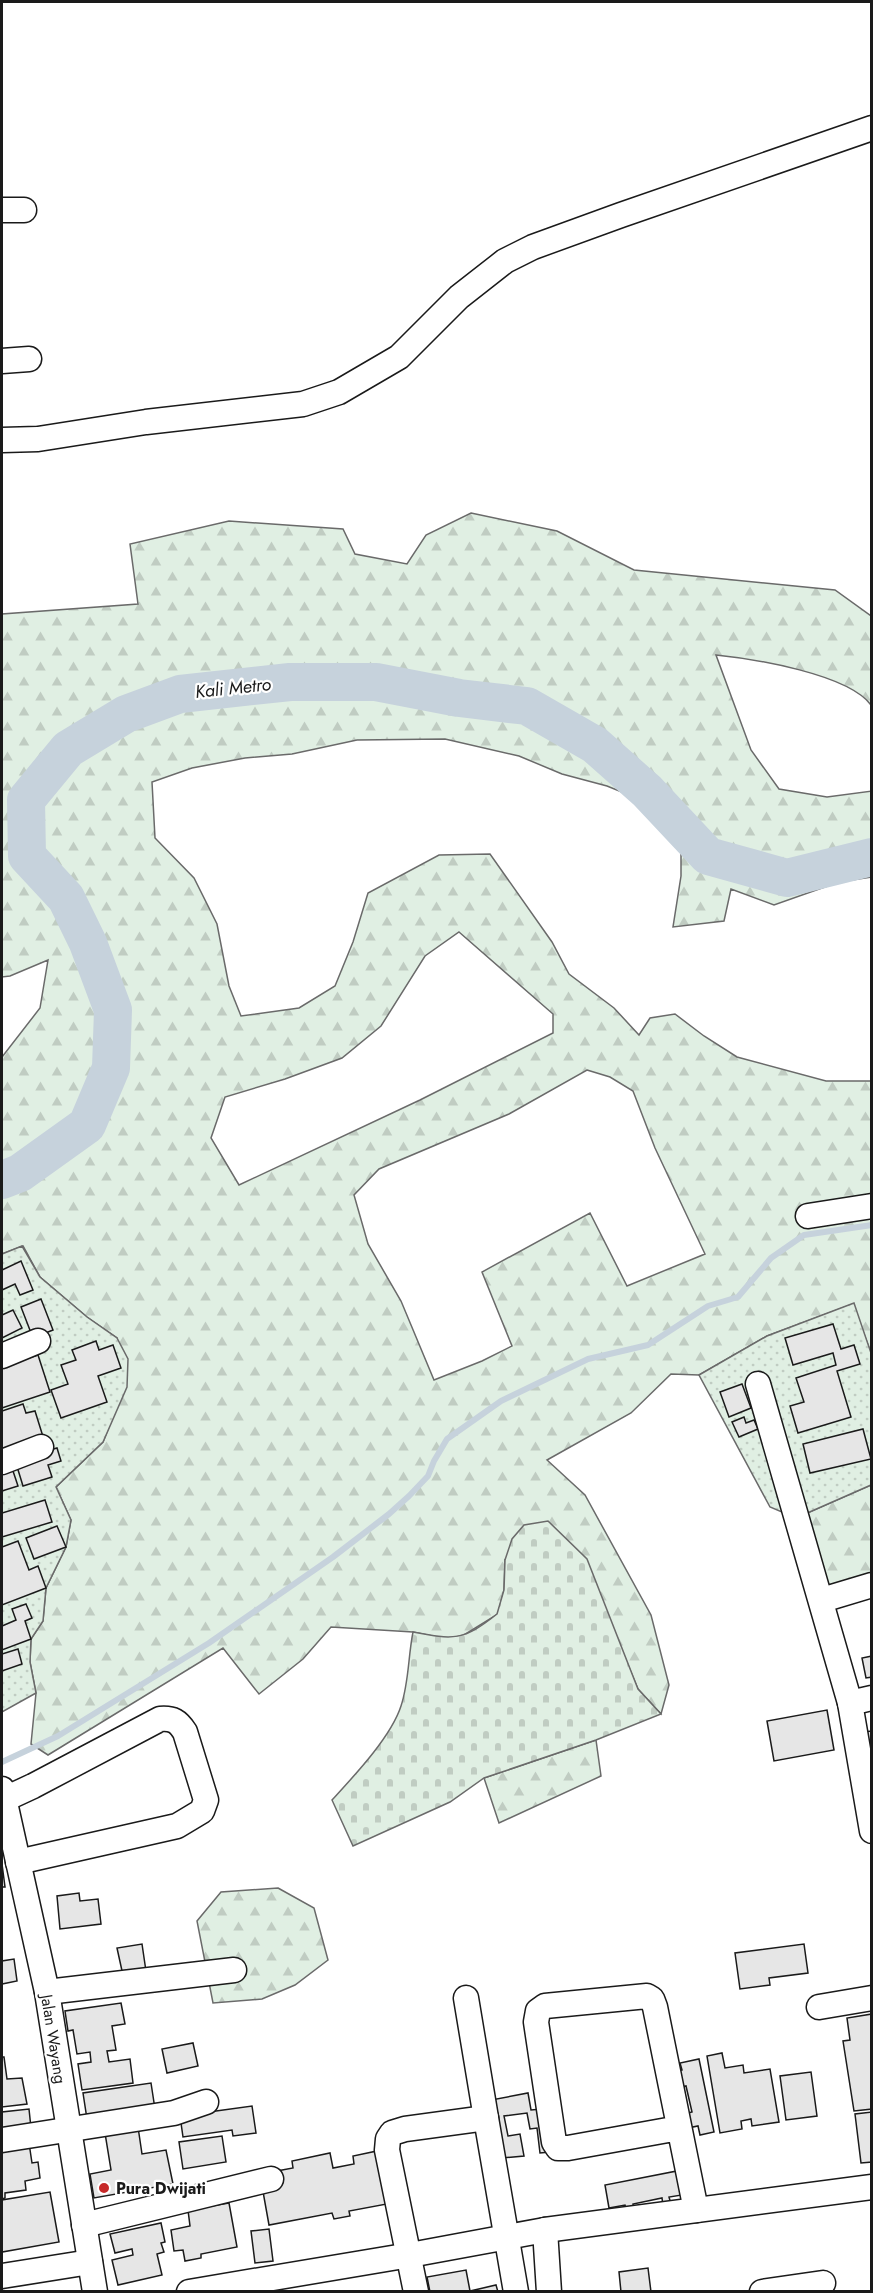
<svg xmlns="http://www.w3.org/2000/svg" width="873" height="2293" viewBox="0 0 873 2293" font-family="Jost,sans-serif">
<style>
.forest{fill:url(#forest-firs);stroke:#6a6a6a;stroke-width:1.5;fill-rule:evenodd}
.cemetery{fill:url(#cemetery-stones);stroke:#6a6a6a;stroke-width:1.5}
.park{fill:url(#park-dots);stroke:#6a6a6a;stroke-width:1.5}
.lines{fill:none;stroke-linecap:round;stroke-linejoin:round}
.stream{stroke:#c6d2dc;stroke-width:6}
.river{stroke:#c6d2dc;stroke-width:38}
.building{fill:#e6e6e6;stroke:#1a1a1a;stroke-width:1.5}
.minor-casing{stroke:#1a1a1a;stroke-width:27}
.minor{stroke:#fff;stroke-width:24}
.poi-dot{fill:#c62828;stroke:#fff;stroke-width:2}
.labels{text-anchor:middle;stroke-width:4.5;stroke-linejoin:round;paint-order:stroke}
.street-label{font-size:16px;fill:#1a1a1a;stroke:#fff}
.poi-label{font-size:16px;font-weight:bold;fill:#1a1a1a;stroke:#fff;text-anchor:start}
.water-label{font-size:18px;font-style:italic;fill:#1a1a1a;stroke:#fff}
</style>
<defs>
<pattern id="forest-firs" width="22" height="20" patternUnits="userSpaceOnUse" patternTransform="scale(1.5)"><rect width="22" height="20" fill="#e0efe3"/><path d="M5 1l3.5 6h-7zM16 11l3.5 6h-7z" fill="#c0ccc2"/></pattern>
<pattern id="cemetery-stones" width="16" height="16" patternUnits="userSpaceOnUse" patternTransform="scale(1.5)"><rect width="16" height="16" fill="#e0efe3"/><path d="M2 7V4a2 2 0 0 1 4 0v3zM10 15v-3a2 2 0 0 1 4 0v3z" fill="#c0ccc2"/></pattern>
<pattern id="park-dots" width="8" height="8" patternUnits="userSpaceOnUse" patternTransform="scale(1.5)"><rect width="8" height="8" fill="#e0efe3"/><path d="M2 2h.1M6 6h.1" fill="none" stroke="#c0ccc2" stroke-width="1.8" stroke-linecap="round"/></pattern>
</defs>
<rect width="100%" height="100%" fill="#fff"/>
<g class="forest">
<path d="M471 513 557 531 634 570 835 590 871 616V705C848 674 755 659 716 655L751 750 779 789 827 797 872 791 871 877 839 882 774 905 731 889 724 921 673 927 681 876V840L659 807 607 786 562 774 519 756 445 739 357 740 292 754 245 758 192 768 152 782 155 838 194 878 217 924 229 986 241 1016 299 1008 335 986 353 942 368 893 439 855 490 854 552 942 569 974 614 1008 639 1035 650 1018 675 1014 704 1036 737 1057 826 1081H871V1353L853 1304 767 1336 699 1375 671 1374 631 1413 547 1460 585 1495 651 1615 669 1685 661 1714 638 1689 605 1610 505 1560 504 1590 498 1614 464 1635 447 1639 413 1632 331 1627 303 1659 259 1694 223 1648 48 1755 31 1744 36 1693 30 1662 31 1639 43 1621 46 1588 66 1547 71 1520 56 1487 103 1442 114 1414 117 1338 87 1317 40 1277 23 1246 2 1254V1057L40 1008 48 960 10 976 2 977V614L138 604 130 544 229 521 343 529 355 554 407 564 426 535ZM459 932 553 1014V1033L420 1100 239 1185 211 1138 225 1097 285 1079 342 1058 381 1026 425 956ZM587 1070 610 1077 633 1091 655 1148 705 1254 627 1286 590 1213 482 1272 512 1346 482 1361 434 1380 401 1301 368 1244 354 1195 379 1169 509 1114Z"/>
<polygon points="871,1485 871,1577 813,1594 796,1518"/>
<polygon points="596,1740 601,1776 499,1823 484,1778"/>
<polygon points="278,1888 314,1908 328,1960 295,1985 262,1999 213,2003 197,1921 221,1892"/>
</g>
<path class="cemetery" d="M548 1521 587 1559 638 1689 661 1714 596 1740 484 1778 450 1802 353 1846 332 1800C354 1776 391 1737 401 1706 409 1682 408 1657 413 1632 454 1640 463 1641 497 1614L504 1590 505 1560 512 1539 524 1525Z"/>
<g class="park">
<polygon points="22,1246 40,1277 87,1317 117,1338 128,1359 127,1387 103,1442 56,1487 71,1520 66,1547 46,1588 43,1621 31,1639 30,1662 36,1693 2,1712 2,1254"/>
<polygon points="854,1303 871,1353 871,1485 796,1518 770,1507 699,1375 767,1336"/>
</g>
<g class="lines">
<polyline class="stream" points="2,1762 58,1736 209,1643 333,1557 389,1514 409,1496 428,1476 434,1461 447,1439 501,1401 588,1359 648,1345 708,1306 738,1297 771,1258 804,1235 872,1225"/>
<polyline class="river" points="2,1180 20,1173 87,1125 111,1068 113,1010 88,943 66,898 27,856 26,800 68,749 126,714 180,694 290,682 376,682 459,698 527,706 595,745 647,791 708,856 787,878 872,857"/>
</g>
<g class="building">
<polygon points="21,1261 33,1290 20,1295 15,1284 2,1290 2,1270"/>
<polygon points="41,1299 53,1330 33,1338 21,1307"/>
<polygon points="13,1310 22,1328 2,1338 2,1315"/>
<polygon points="833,1324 841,1349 854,1345 860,1364 837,1371 851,1417 798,1433 790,1406 804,1402 796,1378 836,1365 833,1353 793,1365 785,1338"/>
<polygon points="96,1341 99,1350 113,1345 121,1368 98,1376 107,1402 61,1418 51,1390 68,1384 61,1365 76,1360 72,1350"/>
<polygon points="38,1355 50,1392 2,1408 2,1361 19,1361"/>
<polygon points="742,1384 751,1408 729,1417 720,1392"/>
<polygon points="23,1404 26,1413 35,1411 45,1443 2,1460 2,1411"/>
<polygon points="744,1417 746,1423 754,1420 758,1429 739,1437 732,1422"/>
<polygon points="863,1429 871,1459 810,1473 803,1444"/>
<polygon points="57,1448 61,1461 48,1465 52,1477 23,1486 15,1460"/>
<polygon points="11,1465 18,1486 2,1491 2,1468"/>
<polygon points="45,1500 52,1522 2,1537 2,1513"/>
<polygon points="57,1526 66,1547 34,1559 26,1538"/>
<polygon points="18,1541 29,1570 38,1566 46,1588 2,1605 2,1547"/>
<polygon points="26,1604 32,1618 25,1621 31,1639 2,1650 2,1626 16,1620 12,1609"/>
<polygon points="18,1649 22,1664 2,1671 2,1654"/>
<polygon points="872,1656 872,1677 866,1678 862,1658"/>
<polygon points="827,1710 834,1750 774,1761 767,1721"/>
<polygon points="872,1731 872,1747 865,1748 863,1732"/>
<polygon points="2,1864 5,1887 2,1887"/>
<polygon points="79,1893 80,1901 98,1899 101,1924 60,1929 57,1896"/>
<polygon points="142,1944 147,1978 124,1980 117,1948"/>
<polygon points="804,1944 808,1973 769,1978 770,1985 740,1989 735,1953"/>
<polygon points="14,1959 17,1981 2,1984 2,1961"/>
<polygon points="121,2003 125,2024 112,2026 116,2050 107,2051 109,2062 130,2059 133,2083 82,2090 78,2064 91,2062 90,2052 77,2054 73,2030 68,2031 65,2011"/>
<polygon points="872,2014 872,2109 854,2111 843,2041 850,2040 847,2018"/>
<polygon points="193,2043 198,2066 167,2073 162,2049"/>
<polygon points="722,2053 725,2068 743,2065 744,2073 770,2069 779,2122 752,2126 751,2119 741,2121 742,2129 720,2133 707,2056"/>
<polygon points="2,2057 4,2057 7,2079 22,2078 27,2104 2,2107"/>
<polygon points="699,2059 714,2132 700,2135 698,2126 683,2129 680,2115 692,2112 686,2086 676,2088 673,2072 682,2070 680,2063"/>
<polygon points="811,2072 817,2116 786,2120 780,2076"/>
<polygon points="151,2083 155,2109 87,2119 83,2093"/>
<polygon points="528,2093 531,2110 542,2109 550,2152 540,2153 537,2128 530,2129 527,2113 504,2116 508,2136 520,2134 524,2156 501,2158 491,2100"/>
<polygon points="252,2106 256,2133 233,2136 232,2130 183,2137 180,2116"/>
<polygon points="29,2109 31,2128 2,2131 2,2112"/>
<polygon points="872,2112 872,2162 861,2163 855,2114"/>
<polygon points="138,2127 142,2154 166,2150 173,2184 94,2198 90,2174 111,2170 105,2133"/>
<polygon points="222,2136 226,2162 183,2169 179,2142"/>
<polygon points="29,2143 32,2163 38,2162 40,2178 25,2181 26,2190 5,2193 5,2198 2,2199 2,2148"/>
<polygon points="377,2151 387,2204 349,2211 350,2216 334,2219 332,2213 269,2225 262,2186 277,2171 293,2168 292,2161 330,2153 333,2168 354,2164 353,2156"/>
<polygon points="677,2171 682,2195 669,2197 671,2204 663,2206 662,2198 633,2204 634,2210 627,2212 625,2205 609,2208 605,2185"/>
<polygon points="50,2192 59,2242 2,2252 2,2200"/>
<polygon points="229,2203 237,2247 201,2254 201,2258 185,2261 183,2250 174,2251 171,2230 190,2226 188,2210"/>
<polygon points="161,2223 165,2242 161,2243 164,2252 157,2254 162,2275 118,2285 112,2260 133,2255 132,2249 115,2253 110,2234"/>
<polygon points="269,2229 273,2261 255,2263 251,2231"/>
<polygon points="648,2268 651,2292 621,2292 619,2272"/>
<polygon points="466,2270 470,2291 496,2285 498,2292 430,2292 427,2277"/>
</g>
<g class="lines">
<g class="minor-casing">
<g id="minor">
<polyline points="2,210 24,210"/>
<polyline points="2,361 29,359"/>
<polyline points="2,440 38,439 146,422 303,404 339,392 399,357 459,297 505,261 533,247 621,215 872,128"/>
<polyline points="808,1216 872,1206"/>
<polyline points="2,1356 38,1341"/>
<polyline points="758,1384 850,1703 872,1831"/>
<polyline points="2,1462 41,1447"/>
<polyline points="822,1600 872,1585"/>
<polyline points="850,1703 872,1698"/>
<polyline points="2,1789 47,1992 95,2292"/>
<path d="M5 1799 33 1786 160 1719C173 1718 178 1721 185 1732L206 1800 202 1811 177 1826 18 1862"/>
<polyline points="47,1992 234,1970"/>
<polyline points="819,2007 872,1998"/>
<polyline points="486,2118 516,2292"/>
<polyline points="679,2128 568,2148 558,2148 554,2142 536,2022 538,2011 545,2006 647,1996 652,1999 655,2007 696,2210"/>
<polyline points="2,2140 174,2113 206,2102"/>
<polyline points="84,2225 271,2179"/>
<polyline points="545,2230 549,2292"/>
<polyline points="2,2276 90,2262"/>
<polyline points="189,2292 410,2255 545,2230 872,2187"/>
<polyline points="416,2292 387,2150 388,2139 392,2133 405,2129 486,2118 466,1998"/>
<polyline points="762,2292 823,2283"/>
</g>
</g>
<use href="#minor" class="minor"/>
</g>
<circle class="poi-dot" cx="104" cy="2188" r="6"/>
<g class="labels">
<g class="street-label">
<text transform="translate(54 2039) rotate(81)" y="6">Jalan Wayang</text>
</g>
<g class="poi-label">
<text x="116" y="2194">Pura Dwijati</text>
</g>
<g class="water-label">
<text transform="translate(233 688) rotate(-6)" y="6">Kali Metro</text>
</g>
</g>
<rect width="873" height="2293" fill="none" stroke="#1a1a1a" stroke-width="6"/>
</svg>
